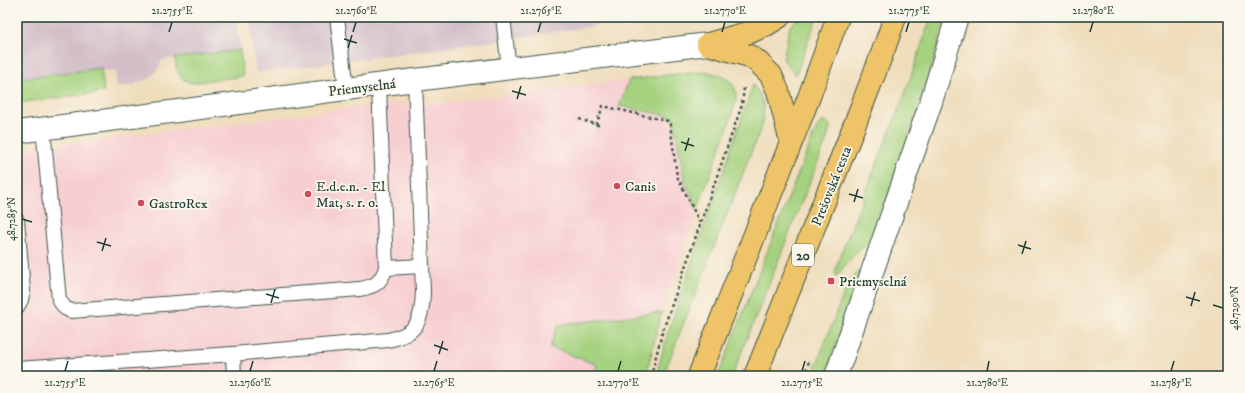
<svg xmlns="http://www.w3.org/2000/svg" width="1245" height="393" viewBox="0 0 1245 393" font-family="'IM FELL DW Pica',serif">
<style>
.built{fill:#f7cfd3}
.industrial{fill:#d2bdc7}
.green{fill:#a5d27f;stroke:#62885a}
.lines{fill:none;stroke-linecap:round;stroke-linejoin:round}
.lane-casing{stroke:#3e5548;stroke-width:16}
.street-casing{stroke:#3e5548;stroke-width:24}
.highway-casing{stroke:#3e5548;stroke-width:24}
.path{stroke:#3e5548;stroke-width:2.5;stroke-dasharray:3 3;stroke-linecap:butt}
.lane{stroke:#fff;stroke-width:14}
.street{stroke:#fff;stroke-width:22}
.highway{stroke:#efc469;stroke-width:22}
.ticks{fill:none;stroke:#1f3d34;stroke-width:1.5}
.poi-dot{fill:#d1495b;stroke:#fbf7ec;stroke-width:1.5}
.labels{text-anchor:middle;stroke-width:3.5;stroke-linejoin:round;paint-order:stroke}
.shield{fill:#fbf7ec;stroke:#61756b;stroke-width:1}
.shield-label{font-size:13px;font-weight:bold;fill:#1f3d34}
.street-label{font-size:14px;fill:#1f3d34;stroke:#fbf7ec}
.poi-label{font-size:14px;fill:#1f3d34;stroke:#fbf7ec;text-anchor:start}
.neatline{fill:none;stroke:#1f3d34;stroke-width:1.5}
.ticks-label{font-size:10px;text-anchor:middle;fill:#1f3d34}
</style>
<rect width="100%" height="100%" fill="#fbf7ec"/>
<filter id="ink" filterUnits="userSpaceOnUse"><feTurbulence type="fractalNoise" baseFrequency=".025" numOctaves="2"/><feDisplacementMap in="SourceGraphic" scale="8" xChannelSelector="R" yChannelSelector="G"/><feConvolveMatrix kernelMatrix="1 2 1 2 8 2 1 2 1" color-interpolation-filters="sRGB"/></filter>
<filter id="wash" filterUnits="userSpaceOnUse"><feTurbulence type="fractalNoise" baseFrequency=".012" numOctaves="4" result="noise"/><feDisplacementMap in="SourceGraphic" scale="16" xChannelSelector="R" yChannelSelector="G"/><feGaussianBlur stdDeviation="0.9" result="paint"/><feColorMatrix in="noise" values="0 0 0 0 0 0 0 0 0 0 0 0 0 0 0 0 0 1.4 0 .05"/><feComposite in="paint" operator="in"/></filter>
<g filter="url(#wash)">
<rect width="100%" height="100%" fill="#efddbb"/>
<polygon class="built" points="707,72 720,75 729,80 734,87 736,92 736,101 729,124 697,210 658,325 652,352 645,376 17,376 17,150 392,103 417,106 685,73"/>
<g class="industrial">
<polygon points="17,17 235,17 240,50 162,60 160,67 149,79 136,83 134,85 115,88 115,86 117,85 115,70 101,71 101,68 17,79"/>
<polygon points="249,17 656,17 487,42 256,73"/>
</g>
<g class="green">
<polygon points="800,17 817,17 796,75 783,59 790,26"/>
<path d="M931 17H946L928 78 873 243C862 244 851 258 844 267 841 270 840 273 836 276L835 271 839 259 907 88Z"/>
<path d="M240 50 243 76 191 83C178 78 176 71 175 58Z"/>
<polygon points="101,68 104,92 17,103 17,79"/>
<polygon points="707,72 720,75 729,80 734,87 736,92 736,101 729,124 697,210 684,178 674,122 671,117 664,115 619,106 629,80 685,73"/>
<path d="M753 85C765 100 766 112 760 130L663 376H656L668 332Z"/>
<polygon points="822,122 825,122 830,125 830,128 827,139 732,376 718,376 814,134 819,124"/>
<polygon points="860,270 861,273 825,376 812,376 848,283"/>
<polygon points="662,312 658,325 652,352 645,376 593,376 597,365 550,347 558,325"/>
</g>
</g>
<g filter="url(#ink)">
<g class="lines">
<g class="lane-casing">
<g id="lane">
<polyline points="337,17 346,89"/>
<polyline points="503,17 509,68"/>
<path d="M43 128 59 300 65 308 71 311 360 289C375 286 380 284 386 268L379 85"/>
<polyline points="17,220 23,290 21,300 17,307"/>
<polyline points="386,268 422,266"/>
<polyline points="233,354 234,376"/>
<path d="M17 369 233 354 388 340C418 334 422 320 423 292L415 80"/>
</g>
</g>
<g class="street-casing">
<g id="street">
<polyline points="17,132 415,80 708,44"/>
<polyline points="836,376 931,102 957,17"/>
</g>
</g>
<g class="highway-casing">
<g id="highway">
<polyline points="708,44 749,56 757,61 771,75 778,91 791,142"/>
<polyline points="708,44 750,32 766,25 779,17"/>
<polyline points="699,376 809,97 838,17"/>
<polyline points="755,376 851,134 885,46 895,17"/>
</g>
</g>
<g class="path">
<polyline points="579,119 601,126"/>
<polyline points="596,125 603,106 668,121 670,124 677,176 700,223"/>
<polyline points="651,376 662,333 742,105 744,88"/>
<polyline points="804,376 809,361"/>
</g>
<use href="#lane" class="lane"/>
<use href="#street" class="street"/>
<use href="#highway" class="highway"/>
</g>
</g>
<path class="ticks" d="M169 32 172 22M353 32 356 22M538 32 541 22M722 32 725 22M906 32 909 22M1090 32 1093 22M344 39 357 43M348 48 352 35M512 91 526 95M517 99 521 86M681 142 694 146M685 151 689 138M849 194 863 198M854 202 858 189M22 219 32 222M97 242 111 246M1018 245 1031 249M102 251 106 238M1022 254 1026 241M266 294 279 298M1186 297 1200 301M271 303 275 289M1213 305 1223 308M1191 306 1195 292M434 345 448 350M439 354 443 341M65 371 68 361M250 371 253 361M434 371 437 361M618 371 621 361M802 371 805 361M987 371 989 361M1171 371 1174 361"/>
<g class="poi-dot">
<circle cx="617" cy="186" r="4"/>
<circle cx="308" cy="194" r="4"/>
<circle cx="141" cy="203" r="4"/>
<rect x="827" y="277" width="8" height="8" rx="2"/>
</g>
<g class="labels">
<rect class="shield" x="792" y="244" width="22" height="22" rx="3"/>
<g class="shield-label">
<text x="803" y="260">20</text>
</g>
<g class="street-label">
<text transform="translate(362 87) rotate(-7)" y="5">Priemyselná</text>
<text transform="translate(831 186) rotate(-68)" y="5">Prešovská cesta</text>
</g>
<g class="poi-label">
<text x="316" y="191">E.d.e.n. - El<tspan x="316" dy="16">Mat, s. r. o.</tspan></text>
<text x="625" y="191">Canis</text>
<text x="149" y="208">GastroRex</text>
<text x="839" y="286">Priemyselná</text>
</g>
</g>
<rect width="1245" height="393" fill="none" stroke="#fbf7ec" stroke-width="44"/>
<rect x="22" y="22" width="1201" height="349" class="neatline"/>
<g class="ticks-label">
<text x="172" y="14">21.2755°E</text>
<text x="356" y="14">21.2760°E</text>
<text x="541" y="14">21.2765°E</text>
<text x="725" y="14">21.2770°E</text>
<text x="909" y="14">21.2775°E</text>
<text x="1093" y="14">21.2780°E</text>
<text transform="translate(11 219) rotate(-90)" y="4">48.7285°N</text>
<text transform="translate(1234 308) rotate(-90)" y="4">48.7290°N</text>
<text x="65" y="386">21.2755°E</text>
<text x="250" y="386">21.2760°E</text>
<text x="434" y="386">21.2765°E</text>
<text x="618" y="386">21.2770°E</text>
<text x="802" y="386">21.2775°E</text>
<text x="987" y="386">21.2780°E</text>
<text x="1171" y="386">21.2785°E</text>
</g>
</svg>
